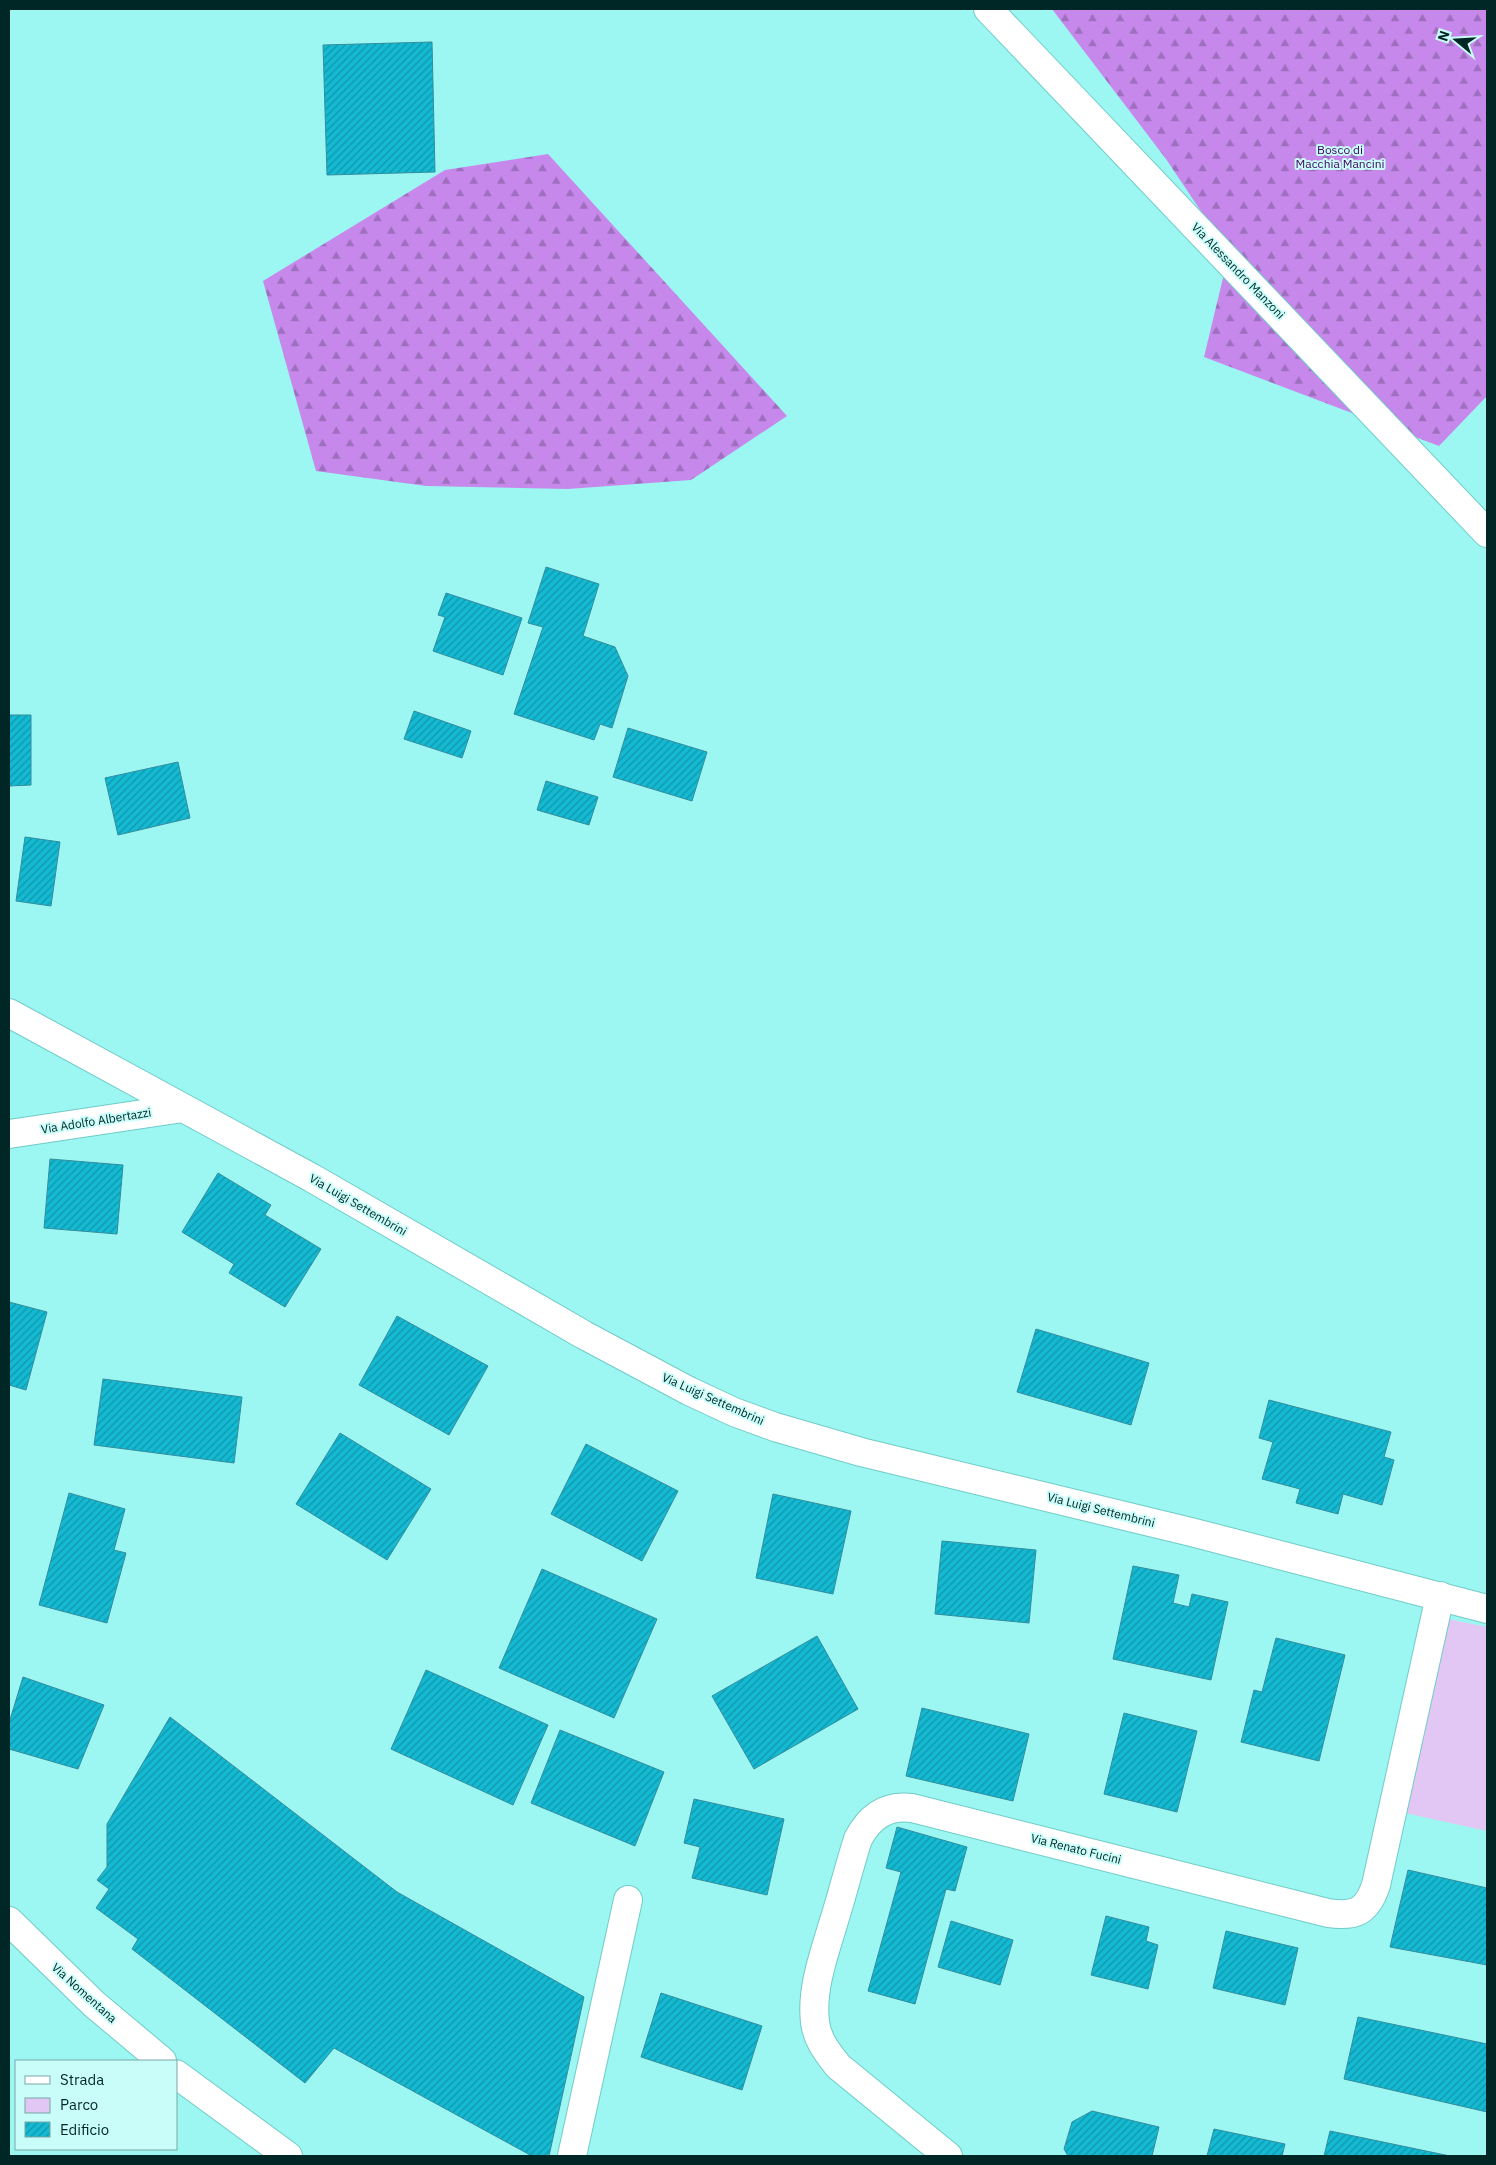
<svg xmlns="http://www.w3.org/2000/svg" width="1496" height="2165" viewBox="0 0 1496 2165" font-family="'IBM Plex Sans',sans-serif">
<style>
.green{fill:#e2c7f4}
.forest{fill:url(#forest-firs)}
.building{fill:url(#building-hatch);stroke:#338d9e}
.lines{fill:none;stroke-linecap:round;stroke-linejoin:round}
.minor-casing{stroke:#71cbc7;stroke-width:30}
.secondary-casing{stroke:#71cbc7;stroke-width:30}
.minor{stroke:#fff;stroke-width:28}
.secondary{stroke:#fff;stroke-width:28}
.labels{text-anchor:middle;stroke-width:4;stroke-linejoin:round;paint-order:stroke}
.park-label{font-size:12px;fill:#42005e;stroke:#c9fdfa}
.street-label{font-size:12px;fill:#002625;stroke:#c9fdfa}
</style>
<defs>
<pattern id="forest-firs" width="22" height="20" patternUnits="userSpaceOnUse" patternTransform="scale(1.25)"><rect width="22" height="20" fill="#c788ec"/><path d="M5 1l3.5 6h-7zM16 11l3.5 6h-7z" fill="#9f6fbf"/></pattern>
<pattern id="building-hatch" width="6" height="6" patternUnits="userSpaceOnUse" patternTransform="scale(1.25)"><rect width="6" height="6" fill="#14b9d2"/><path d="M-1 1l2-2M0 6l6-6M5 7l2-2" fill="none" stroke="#1096aa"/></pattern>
</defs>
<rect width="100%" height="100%" fill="#9cf7f2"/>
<polygon class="green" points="1448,1619 1487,1627 1487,1831 1405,1813"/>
<g class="forest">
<polygon points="1052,9 1487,9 1487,396 1439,446 1204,357 1229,253 1166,159"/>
<polygon points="548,154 787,416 691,480 568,489 426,486 316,471 263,281 445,170"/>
</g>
<g class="building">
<polygon points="432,42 435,172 327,175 323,45"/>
<polygon points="546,567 599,584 583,636 615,647 628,676 612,728 600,724 594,740 514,714 543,627 528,623"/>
<polygon points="446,593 522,618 503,675 433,651 445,617 438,615"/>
<polygon points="414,711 471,731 462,758 404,739"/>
<polygon points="9,715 31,715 31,785 9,786"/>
<polygon points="628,728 707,752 692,801 613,777"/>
<polygon points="178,762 190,818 118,835 105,778"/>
<polygon points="546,781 598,797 589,825 537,810"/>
<polygon points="25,837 60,842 51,906 16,901"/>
<polygon points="50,1159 123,1165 117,1234 44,1228"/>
<polygon points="218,1173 271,1205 265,1215 321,1249 285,1307 229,1273 234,1264 182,1232"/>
<polygon points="9,1302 47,1312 26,1390 9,1385"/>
<polygon points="397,1316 488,1366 449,1435 359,1385"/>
<polygon points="1036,1329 1149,1363 1131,1425 1017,1392"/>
<polygon points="103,1379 242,1397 234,1463 94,1445"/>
<polygon points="1269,1400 1391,1432 1384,1457 1394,1460 1382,1505 1343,1494 1338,1514 1296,1503 1300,1489 1262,1479 1273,1442 1259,1438"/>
<polygon points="340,1433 431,1489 387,1560 296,1504"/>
<polygon points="586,1444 678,1491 642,1561 551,1514"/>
<polygon points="69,1493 125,1509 114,1550 126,1553 107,1623 39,1605"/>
<polygon points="773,1494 851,1511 833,1594 756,1578"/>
<polygon points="942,1541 1036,1550 1029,1623 935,1614"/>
<polygon points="1133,1566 1179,1575 1173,1603 1189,1607 1192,1594 1228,1602 1211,1680 1113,1659"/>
<polygon points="542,1569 657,1619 614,1718 499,1668"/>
<polygon points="817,1636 858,1709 754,1769 712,1696"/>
<polygon points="1276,1638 1345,1655 1319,1761 1241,1742 1254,1690 1262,1692"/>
<polygon points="426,1670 548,1725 513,1805 391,1749"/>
<polygon points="23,1677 104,1705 78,1769 9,1749 9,1723"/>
<polygon points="922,1708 1029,1734 1013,1801 906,1776"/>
<polygon points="1124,1713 1197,1731 1177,1812 1104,1794"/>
<polygon points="170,1717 397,1892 584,1997 549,2156 532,2156 334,2048 305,2083 132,1949 138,1939 96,1908 109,1889 97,1880 107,1867 107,1824"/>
<polygon points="560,1730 664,1772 635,1846 531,1803"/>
<polygon points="694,1799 784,1819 767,1895 692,1878 700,1847 684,1843"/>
<polygon points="897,1827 967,1847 955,1891 946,1889 915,2004 868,1991 901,1872 886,1868"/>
<polygon points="1408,1870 1487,1888 1487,1965 1390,1947"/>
<polygon points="1106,1916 1149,1927 1146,1941 1158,1945 1148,1989 1091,1975"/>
<polygon points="951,1921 1013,1940 1000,1985 938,1967"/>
<polygon points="1226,1931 1298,1948 1285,2005 1213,1988"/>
<polygon points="661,1993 762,2026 742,2090 641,2057"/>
<polygon points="1358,2017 1487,2044 1487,2112 1344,2079"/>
<polygon points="1092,2111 1159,2127 1152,2156 1068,2156 1064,2149 1072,2122"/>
<polygon points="1214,2129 1285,2144 1282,2156 1207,2156"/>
<polygon points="1330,2131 1450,2156 1324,2156"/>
</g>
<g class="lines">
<g class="minor-casing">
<g id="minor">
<polyline points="988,9 1487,533"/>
<polyline points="9,1013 312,1178 584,1335 689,1391 734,1412 775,1427 861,1452 1191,1532 1487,1609"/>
<polyline points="9,1134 183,1108"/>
<polyline points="572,2156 628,1900"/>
<path d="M948 2156 838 2066C828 2053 817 2040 815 2022 811 1989 824 1955 833 1924 842 1896 849 1867 858 1839 870 1816 887 1805 912 1808L1328 1913C1355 1917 1367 1912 1376 1885L1440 1596"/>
</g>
</g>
<g class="secondary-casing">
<g id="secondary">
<polyline points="9,1921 94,2004 162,2061"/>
<polyline points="176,2074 288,2156"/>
</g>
</g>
<use href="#minor" class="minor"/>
<use href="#secondary" class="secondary"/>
</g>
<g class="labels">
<g class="park-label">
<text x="1340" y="154">Bosco di<tspan x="1340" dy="14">Macchia Mancini</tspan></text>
</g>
<g class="street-label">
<text transform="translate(1238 271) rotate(46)" y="4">Via Alessandro Manzoni</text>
<text transform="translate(96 1121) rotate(-9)" y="4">Via Adolfo Albertazzi</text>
<text transform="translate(358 1205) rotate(30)" y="4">Via Luigi Settembrini</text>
<text transform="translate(713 1399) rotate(24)" y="4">Via Luigi Settembrini</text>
<text transform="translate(1101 1510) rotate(14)" y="4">Via Luigi Settembrini</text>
<text transform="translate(1076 1849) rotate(14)" y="4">Via Renato Fucini</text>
<text transform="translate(84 1993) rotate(42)" y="4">Via Nomentana</text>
</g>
</g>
<rect width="1496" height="2165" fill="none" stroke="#002625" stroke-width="20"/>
<rect x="15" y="2060" width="162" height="90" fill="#c9fdfa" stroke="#79a7a5"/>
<rect x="25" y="2076" width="25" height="8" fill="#ffffff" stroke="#79a7a5"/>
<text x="60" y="2085" font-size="15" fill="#002625">Strada</text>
<rect x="25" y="2098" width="25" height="15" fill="#e2c7f4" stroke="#79a7a5"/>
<text x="60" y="2110" font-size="15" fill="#002625">Parco</text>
<rect x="25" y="2122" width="25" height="15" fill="url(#building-hatch)" stroke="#79a7a5"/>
<text x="60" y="2135" font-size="15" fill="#002625">Edificio</text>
<g transform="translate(1456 40) rotate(288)" stroke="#c9fdfa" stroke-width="4" paint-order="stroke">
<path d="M0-4L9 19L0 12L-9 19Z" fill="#002625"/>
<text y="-8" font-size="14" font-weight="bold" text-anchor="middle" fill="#002625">N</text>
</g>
</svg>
